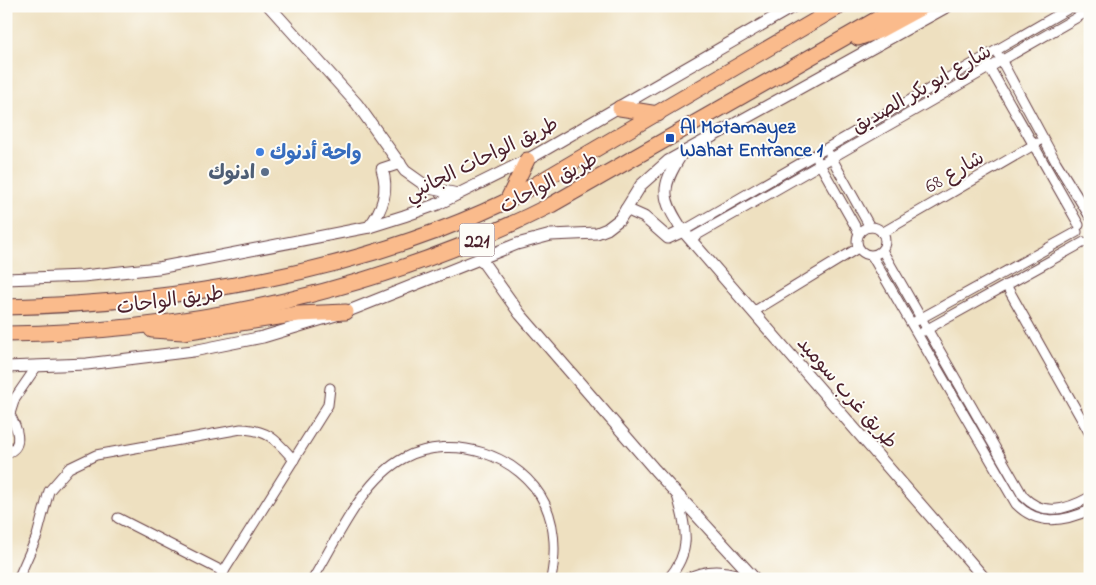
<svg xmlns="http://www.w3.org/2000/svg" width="1096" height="585" viewBox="0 0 1096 585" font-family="'Indie Flower','Playpen Sans Arabic',sans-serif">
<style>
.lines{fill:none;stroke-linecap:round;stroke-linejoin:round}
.minor-casing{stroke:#633c41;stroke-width:11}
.tertiary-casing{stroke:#633c41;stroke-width:13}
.trunk-casing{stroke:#633c41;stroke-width:17}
.minor{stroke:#fff;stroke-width:9}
.tertiary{stroke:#fff;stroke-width:11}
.trunk{stroke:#fabb8c;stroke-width:15}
.transit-dot{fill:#1a4fb4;stroke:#fdfcf7;stroke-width:2}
.shop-dot{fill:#3f7fe0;stroke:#fdfcf7;stroke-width:2}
.service-dot{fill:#5c6f8a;stroke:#fdfcf7;stroke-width:2}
.labels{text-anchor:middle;stroke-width:4;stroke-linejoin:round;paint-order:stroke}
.shield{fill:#fdfcf7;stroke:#806168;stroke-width:1}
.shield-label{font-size:19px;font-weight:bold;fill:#4a1f2b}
.street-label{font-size:20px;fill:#4a1f2b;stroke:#fdfcf7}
.transit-label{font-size:20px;font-weight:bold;fill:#164399;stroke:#fdfcf7;text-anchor:start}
.shop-label{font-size:20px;font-weight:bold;fill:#366cbe;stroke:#fdfcf7;text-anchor:start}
.service-label{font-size:20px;font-weight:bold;fill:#4e5e75;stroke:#fdfcf7;text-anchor:end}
</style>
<rect width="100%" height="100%" fill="#fdfcf7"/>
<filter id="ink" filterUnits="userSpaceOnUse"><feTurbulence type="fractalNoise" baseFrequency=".02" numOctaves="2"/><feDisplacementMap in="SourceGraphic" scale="10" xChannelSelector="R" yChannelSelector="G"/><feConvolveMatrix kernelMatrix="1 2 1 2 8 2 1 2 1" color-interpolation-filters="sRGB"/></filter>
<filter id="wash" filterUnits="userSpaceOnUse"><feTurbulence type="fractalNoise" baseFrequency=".0096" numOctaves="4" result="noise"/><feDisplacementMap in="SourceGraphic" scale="20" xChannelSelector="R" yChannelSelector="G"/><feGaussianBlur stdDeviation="1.12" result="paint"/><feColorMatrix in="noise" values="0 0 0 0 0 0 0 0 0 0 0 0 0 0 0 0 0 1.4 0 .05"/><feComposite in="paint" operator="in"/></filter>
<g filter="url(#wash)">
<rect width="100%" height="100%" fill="#eee0c0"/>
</g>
<g filter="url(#ink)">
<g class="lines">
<g class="minor-casing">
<g id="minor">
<polyline points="999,56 1056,162 1090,217"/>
<polyline points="987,63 1079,225"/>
<polyline points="830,155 870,227"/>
<polyline points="818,161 859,233"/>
<circle cx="871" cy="241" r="14"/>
<polyline points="683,231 1073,6"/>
<polyline points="882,233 1037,143"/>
<polyline points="690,239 1090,10"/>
<path d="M882 250 1023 496C1043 517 1066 510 1090 497"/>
<path d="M872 256 1016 504C1038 526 1063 522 1090 510"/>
<polyline points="1006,285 1090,434"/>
<polyline points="753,312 858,248"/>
<polyline points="916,321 1077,232"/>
<polyline points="924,331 1084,242"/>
<polyline points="6,426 15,398 37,366"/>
<path d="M6 453C26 448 16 425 9 413"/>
<polyline points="118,518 224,572"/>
<path d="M18 579 37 536 49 491 69 468 96 455 241 429C269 430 276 440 294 460"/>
<polyline points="219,579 328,405 330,388"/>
<path d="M313 579C336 541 363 479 404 458 452 433 521 454 545 504 556 529 556 553 551 579"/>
<path d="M668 579C693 550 686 529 677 495"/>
<path d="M686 579C708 566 731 571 753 579"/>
</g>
</g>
<g class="tertiary-casing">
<g id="tertiary">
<polyline points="269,6 357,104 405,171 429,188 458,194"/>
<path d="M681 155C660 188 661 198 683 231L985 579"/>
<polyline points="626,209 644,217 668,238 683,231"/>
<path d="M369 227C383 209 389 191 382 169L400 163"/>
<polyline points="480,258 520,314 655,470 755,579"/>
<polyline points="6,279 83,276 158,268 369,227 404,216 438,204 527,160 794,6"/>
<polyline points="6,367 87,364 193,351 263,337 346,312 517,244 551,235 597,233 607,229 620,219 641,185 668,161 948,6"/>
</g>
</g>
<g class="trunk-casing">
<g id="trunk">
<polyline points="858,38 878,31 924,6"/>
<polyline points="620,108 658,114"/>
<polyline points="507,201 527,160"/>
<path d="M6 307C174 303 355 274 507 201L840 6"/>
<polyline points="152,330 183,332 298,314 346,312"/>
<path d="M6 334C194 332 383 290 551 205L900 6"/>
</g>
</g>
<use href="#minor" class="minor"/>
<use href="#tertiary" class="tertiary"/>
<use href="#trunk" class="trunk"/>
</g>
</g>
<rect class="transit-dot" x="665" y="133" width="10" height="10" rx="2.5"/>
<circle class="shop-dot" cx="260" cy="152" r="5"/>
<circle class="service-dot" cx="265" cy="172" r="5"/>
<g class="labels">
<rect class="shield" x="459.5" y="223.5" width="35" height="33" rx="4"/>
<g class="shield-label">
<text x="477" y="247">221</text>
</g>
<g class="street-label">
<text transform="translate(921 88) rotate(-30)" y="7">شارع ابو بكر الصديق</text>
<text transform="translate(481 158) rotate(-26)" y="7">طريق الواحات الجانبي</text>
<text transform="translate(954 171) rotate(-30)" y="7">شارع 68</text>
<text transform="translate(548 182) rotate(-28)" y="7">طريق الواحات</text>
<text transform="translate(170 299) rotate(-8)" y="7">طريق الواحات</text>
<text transform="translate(848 392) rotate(49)" y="7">طريق غرب سوميد</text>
</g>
<g class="transit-label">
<text x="680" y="133">Al Motamayez<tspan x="680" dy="23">Wahat Entrance 1</tspan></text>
</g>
<g class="shop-label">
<text x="270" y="159">واحة أدنوك</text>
</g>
<g class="service-label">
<text x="255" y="179">ادنوك</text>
</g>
</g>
<rect width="1096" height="585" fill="none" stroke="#fdfcf7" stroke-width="25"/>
</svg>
